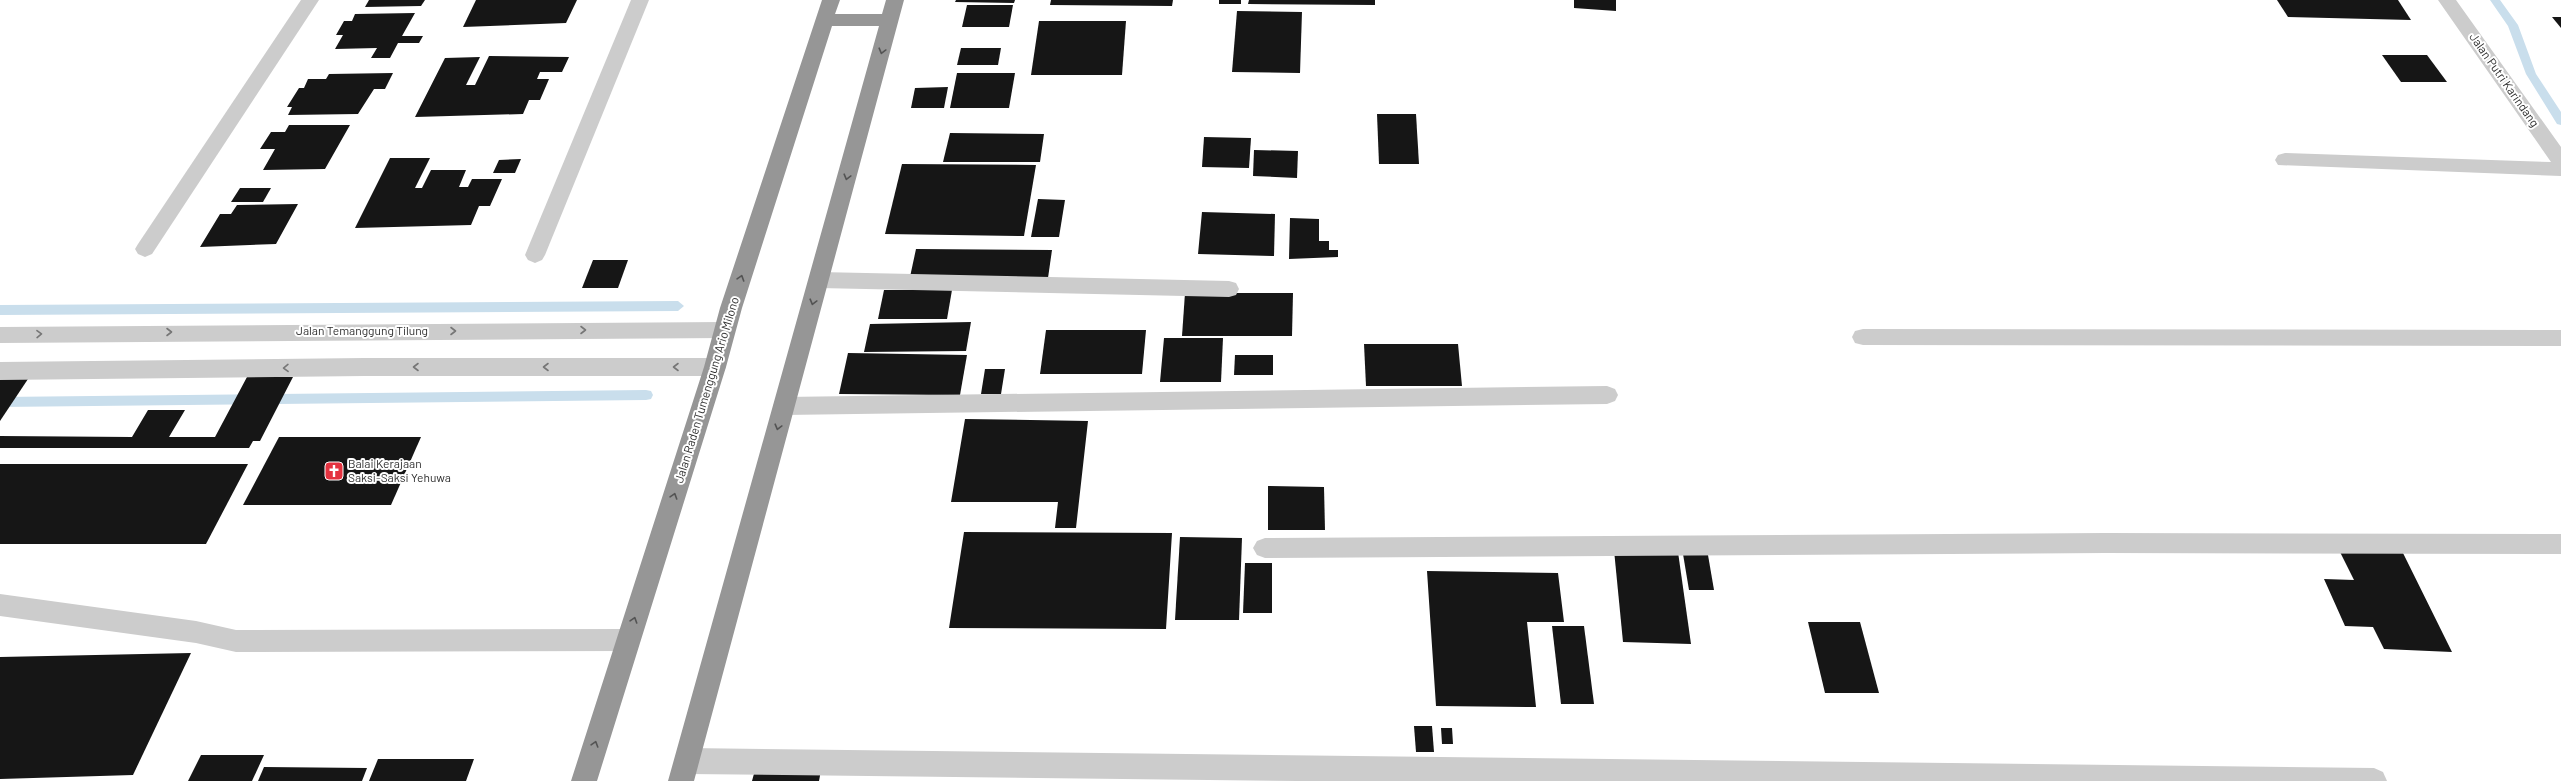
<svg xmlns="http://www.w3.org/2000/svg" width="2561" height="781" viewBox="0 0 2561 781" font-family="Barlow,sans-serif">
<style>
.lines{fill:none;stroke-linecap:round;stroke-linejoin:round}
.stream{fill:#c9deec;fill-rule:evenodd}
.building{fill:#161616}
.minor{fill:#ccc;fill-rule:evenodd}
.highway{fill:#969696;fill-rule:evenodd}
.oneway{stroke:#535353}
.oneway2{stroke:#767676}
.labels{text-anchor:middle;stroke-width:4;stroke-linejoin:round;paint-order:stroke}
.street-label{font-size:12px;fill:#2f2f2f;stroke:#fff}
.poi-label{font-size:12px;fill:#2f2f2f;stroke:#fff;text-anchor:start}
</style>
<rect width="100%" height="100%" fill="#fff"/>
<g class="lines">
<g class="stream">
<polygon points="2490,0 2500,0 2518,25 2536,74 2561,112 2561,125 2557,124 2526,74 2508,26"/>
<polygon points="678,301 684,306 678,311 0,315 0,305"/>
<polygon points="646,390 651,391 653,395 651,399 646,400 0,407 0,397"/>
</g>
</g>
<g class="building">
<polygon points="369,0 425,0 421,6 365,7"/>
<polygon points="476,0 577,0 566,23 463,27"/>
<polygon points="956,0 1015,0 1014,3 955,2"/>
<polygon points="1051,0 1173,0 1172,6 1050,5"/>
<rect x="1219" y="0" width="22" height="4"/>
<polygon points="1249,0 1375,0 1375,5 1248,4"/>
<polygon points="1574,0 1616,0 1616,11 1574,8"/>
<polygon points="2277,0 2398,0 2411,20 2288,17"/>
<polygon points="967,5 1013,5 1009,27 962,27"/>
<polygon points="1237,11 1302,12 1300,73 1232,72"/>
<polygon points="415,13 402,36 423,36 419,43 398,43 390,58 371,58 377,48 335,49 343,35 336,35 344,21 352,21 355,14"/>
<polygon points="2552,17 2561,17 2561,28"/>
<polygon points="1039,21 1126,21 1122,75 1031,75"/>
<polygon points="961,48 1001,48 998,65 957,65"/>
<polygon points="2382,55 2427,55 2447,82 2401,82"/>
<polygon points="489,56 569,57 562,72 540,72 537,79 549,79 540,100 529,100 523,114 415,117 445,58 480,57 466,85 475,85"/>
<polygon points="393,73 385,89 374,89 358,114 288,115 292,107 287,107 299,88 304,88 308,79 326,79 329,74"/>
<polygon points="957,73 1015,73 1009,108 950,108"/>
<polygon points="948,87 944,108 911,108 915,88"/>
<polygon points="1377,114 1416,114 1419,164 1379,164"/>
<polygon points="289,125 350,125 325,169 263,170 275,149 260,149 271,132 285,132"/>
<polygon points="950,133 1044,134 1040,162 943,162"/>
<polygon points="1204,137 1251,138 1249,168 1202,167"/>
<polygon points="1254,150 1298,151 1297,178 1253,176"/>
<polygon points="390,158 430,158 415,188 422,188 431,170 466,170 459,187 468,187 472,179 502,179 490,206 479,206 471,225 355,228"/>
<polygon points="521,159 515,173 493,173 499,160"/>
<polygon points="902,164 1036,165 1024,236 885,234"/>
<polygon points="240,188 271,188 263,202 231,202"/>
<polygon points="1038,199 1065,200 1059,237 1031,237"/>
<polygon points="298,204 276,244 200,247 220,214 231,214 237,205"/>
<polygon points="1202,212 1275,214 1274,256 1198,254"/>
<polygon points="1290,218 1319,219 1319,241 1329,241 1329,250 1338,250 1338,257 1289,259"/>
<polygon points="916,249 1052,250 1048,278 910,277"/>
<polygon points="593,260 628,260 618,288 582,288"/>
<polygon points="884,290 952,290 947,319 878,319"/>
<polygon points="1185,293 1293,293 1292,336 1182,336"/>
<polygon points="971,322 966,351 864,352 870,324"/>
<polygon points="1046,330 1146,330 1142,374 1040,374"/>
<polygon points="1164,338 1223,338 1221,382 1160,382"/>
<polygon points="1364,344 1458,344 1462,386 1366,386"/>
<polygon points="848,353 967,355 960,395 839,394"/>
<polygon points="1235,355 1273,355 1273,375 1234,375"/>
<polygon points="985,369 1005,369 1001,394 981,394"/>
<polygon points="247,377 293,377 260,441 253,441 249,448 0,448 0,436 132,437 148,410 185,410 169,437 215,437"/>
<polygon points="0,378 28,379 0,421"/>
<polygon points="965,419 1088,421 1076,528 1055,528 1058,502 951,502"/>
<polygon points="279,437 421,437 391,505 243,505"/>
<polygon points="0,464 248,464 206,544 0,544"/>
<polygon points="1268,486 1324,487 1325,530 1268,530"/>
<polygon points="964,532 1172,533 1166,629 949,628"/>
<polygon points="1180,537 1242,538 1239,620 1175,620"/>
<polygon points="1614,550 1678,552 1691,644 1623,642"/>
<polygon points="2339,550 2402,551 2452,652 2384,649 2373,627 2345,626 2324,579 2354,580"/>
<polygon points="1683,554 1708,555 1714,590 1689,590"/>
<polygon points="1245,563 1272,563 1272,613 1243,613"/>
<polygon points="1427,571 1558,573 1564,622 1527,622 1536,707 1436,706"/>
<polygon points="1808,622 1860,622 1879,693 1825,693"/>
<polygon points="1552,626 1584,626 1594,704 1561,704"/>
<polygon points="191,653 133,775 0,779 0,657"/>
<polygon points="1414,726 1432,726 1434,752 1416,752"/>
<polygon points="1441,728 1452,728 1453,744 1442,744"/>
<polygon points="201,755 264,755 252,781 188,781"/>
<polygon points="378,759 474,759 466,781 369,781"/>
<polygon points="264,767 367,768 362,781 258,781"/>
<polygon points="755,770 821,770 819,781 752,781"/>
</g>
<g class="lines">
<g class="minor">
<polygon points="301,0 319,0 152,254 145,257 138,254 135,249 138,244"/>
<polygon points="631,0 649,0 545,255 542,260 535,263 528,260 525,255"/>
<polygon points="2438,0 2456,0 2561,147 2561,176 2278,165 2275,160 2278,155 2285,153 2551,162"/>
<polygon points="819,272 1229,281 1236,283 1239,289 1236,295 1229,297 819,288 812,286 809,280 812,274"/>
<polygon points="724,322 732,324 735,330 732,336 724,338 0,343 0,327"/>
<polygon points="1863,329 2561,330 2561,346 1863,345 1855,343 1852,337 1855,331"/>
<polygon points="364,358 715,358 723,361 726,367 723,373 715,376 364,376 0,380 0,362"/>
<polygon points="1607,386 1615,389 1618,395 1615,401 1607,404 784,415 776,412 773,406 776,400 784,397"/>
<polygon points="2105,533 2561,534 2561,554 2105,553 1265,558 1257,555 1253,548 1257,541 1265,538"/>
<polygon points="0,594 196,621 236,630 628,629 637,632 640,640 637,648 628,651 236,652 196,643 0,616"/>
<polygon points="688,748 2374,768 2383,772 2387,781 1297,781 688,774 679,770 675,761 679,752"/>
</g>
<polygon class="highway" points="822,0 840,0 835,14 882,14 886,0 904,0 694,781 668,781 879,26 832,26 742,308 726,367 597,781 571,781 704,367 720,308"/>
</g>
<defs><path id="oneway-chevron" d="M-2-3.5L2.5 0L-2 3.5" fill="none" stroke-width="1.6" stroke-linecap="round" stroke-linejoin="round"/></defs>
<g class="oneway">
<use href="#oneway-chevron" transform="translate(882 51) rotate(105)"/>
<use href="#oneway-chevron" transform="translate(847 177) rotate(105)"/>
<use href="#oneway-chevron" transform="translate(741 278) rotate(-72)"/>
<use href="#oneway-chevron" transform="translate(813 302) rotate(105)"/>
<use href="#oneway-chevron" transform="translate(778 427) rotate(105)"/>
<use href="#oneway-chevron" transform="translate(674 496) rotate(-72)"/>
<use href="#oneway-chevron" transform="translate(634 620) rotate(-72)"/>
<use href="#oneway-chevron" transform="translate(595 744) rotate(-73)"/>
</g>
<g class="oneway2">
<use href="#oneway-chevron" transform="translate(583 330)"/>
<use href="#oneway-chevron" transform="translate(453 331)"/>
<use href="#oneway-chevron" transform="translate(169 332)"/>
<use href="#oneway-chevron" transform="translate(39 334) rotate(-1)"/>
<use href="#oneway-chevron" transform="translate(416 367) rotate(180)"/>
<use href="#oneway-chevron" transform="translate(546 367) rotate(180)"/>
<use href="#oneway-chevron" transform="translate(676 367) rotate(180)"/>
<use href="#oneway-chevron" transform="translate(286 368) rotate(179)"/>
</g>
<defs>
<g id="church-square" transform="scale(1)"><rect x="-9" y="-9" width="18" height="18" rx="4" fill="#e43340" stroke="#fff"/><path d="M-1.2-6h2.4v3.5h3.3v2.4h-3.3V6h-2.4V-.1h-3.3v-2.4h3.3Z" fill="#fff"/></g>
</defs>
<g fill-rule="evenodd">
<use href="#church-square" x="334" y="471"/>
</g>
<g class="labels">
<g class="street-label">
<text transform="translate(2504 80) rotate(55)" y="4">Jalan Putri Karindang</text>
<text x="362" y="335">Jalan Temanggung Tilung</text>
<text transform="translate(707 390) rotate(-73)" y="4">Jalan Raden Tumenggung Ario Milono</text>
</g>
<g class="poi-label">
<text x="348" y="468">Balai Kerajaan<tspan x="348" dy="14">Saksi-Saksi Yehuwa</tspan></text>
</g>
</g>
</svg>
